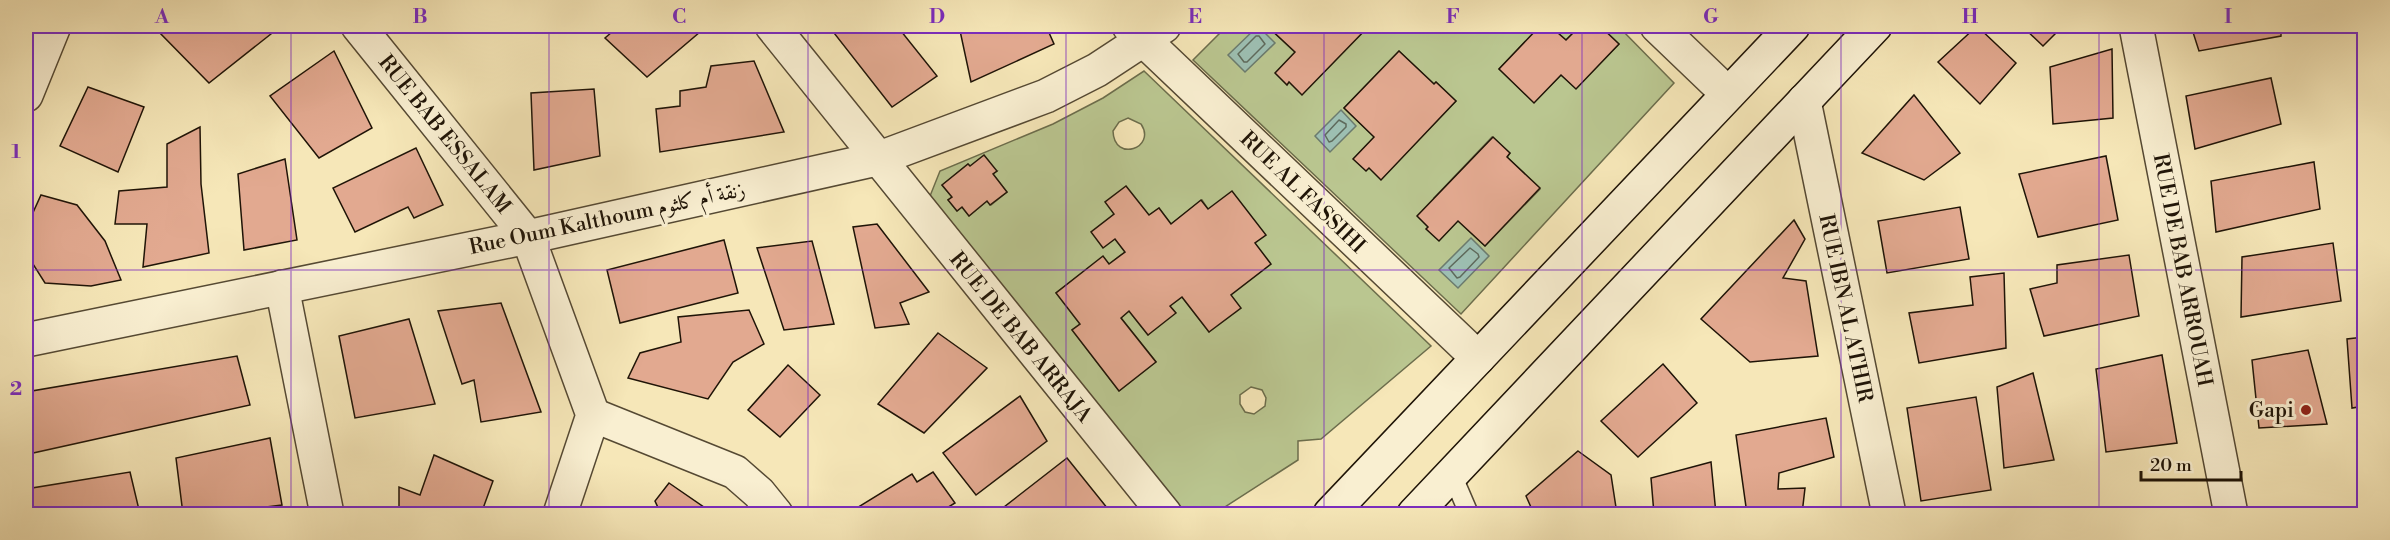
<svg xmlns="http://www.w3.org/2000/svg" width="2390" height="540" viewBox="0 0 2390 540" font-family="'Libre Bodoni',Amiri,serif">
<style>
.green{fill:#bac690;stroke:#6c6d4c;stroke-width:1.5;fill-rule:evenodd}
.water{fill:#9dbfb2;stroke:#6b7b6e;stroke-width:1.5}
.lines{fill:none;stroke-linecap:round;stroke-linejoin:round}
.shore{stroke:#5e6a5c;stroke-width:1.5}
.building{fill:#e2a990;stroke:#1f1407;stroke-width:1.5}
.lane-casing{stroke:#554933;stroke-width:21}
.street-casing{stroke:#554933;stroke-width:36}
.secondary-casing{stroke:#1f1407;stroke-width:36}
.lane{stroke:#f9efd1;stroke-width:18}
.street{stroke:#f9efd1;stroke-width:33}
.secondary{stroke:#f9efd1;stroke-width:33}
.grid{fill:none;stroke:#7b2cbf;stroke-width:1.5;stroke-opacity:0.55}
.poi-dot{fill:#8f2418;stroke:#f9efd1;stroke-width:2}
.labels{text-anchor:middle;stroke-width:6;stroke-linejoin:round;paint-order:stroke}
.street-label{font-size:21px;fill:#1f1407;stroke:#f9efd1}
.poi-label{font-size:21px;fill:#1f1407;stroke:#f9efd1;text-anchor:end}
.neatline{fill:none;stroke:#7b2cbf;stroke-width:2}
.grid-label{font-size:20px;text-anchor:middle;font-weight:bold;fill:#7b2cbf}
</style>
<rect width="100%" height="100%" fill="#f6e7b8"/>
<filter id="stains"><feTurbulence type="fractalNoise" baseFrequency=".00333" numOctaves="4"/><feColorMatrix values="0 0 0 0 .2 0 0 0 0 .09 0 0 0 0 .02 0 0 0 .5 -.17"/></filter>
<radialGradient id="worn" r=".72"><stop offset=".6" stop-color="#630" stop-opacity="0"/><stop offset="1" stop-color="#630" stop-opacity=".3"/></radialGradient>
<g class="green">
<path d="M1227 26H1267L1320 76 1369 26H1540L1499 69 1534 102 1561 75 1576 88 1619 44 1600 26H1618L1674 83 1461 314 1193 60ZM1399 51 1434 84 1436 82 1456 101 1399 160 1344 108ZM1492 137 1510 153 1507 157 1540 189 1485 246 1434 198Z"/>
<polygon points="1550,26 1580,26 1566,40"/>
<path d="M1144 71 1431 346 1321 439 1298 441V460L1214 514H1186L930 196 940 171 1053 124 1103 98ZM1128 118 1141 124C1157 148 1114 163 1113 131L1119 122ZM968 164 970 166 997 171 993 174 1007 192 991 205 987 201 969 216 962 207 957 211 948 200 952 197 942 185ZM1202 200 1208 209 1231 295 1209 332 1182 297 1170 306 1148 335 1129 311 1121 318 1156 362 1119 391 1072 330 1080 324 1056 293 1103 257 1109 264 1125 252 1115 239 1114 214 1149 215 1159 208 1171 224ZM1251 387 1262 390 1266 398 1265 406 1254 414 1245 412 1240 404V395Z"/>
</g>
<g class="water">
<polygon points="1258,26 1275,43 1245,72 1228,55"/>
<polygon points="1341,110 1356,126 1330,152 1315,136"/>
<polygon points="1471,238 1489,256 1458,288 1439,270"/>
</g>
<g class="lines">
<g class="shore">
<polygon points="1256,36 1259,36 1265,44 1247,62 1244,62 1238,54"/>
<polygon points="1339,120 1346,124 1346,127 1332,141 1329,142 1325,135"/>
<polygon points="1470,248 1478,254 1479,257 1460,277 1457,278 1449,268"/>
</g>
</g>
<g class="building">
<polygon points="164,26 281,26 209,83 158,31"/>
<polygon points="619,26 707,26 647,77 605,38"/>
<polygon points="843,26 897,26 937,76 892,107 834,33"/>
<polygon points="959,26 1046,26 1054,44 971,82"/>
<polygon points="1267,26 1369,26 1302,95 1289,82 1287,85 1275,73 1295,52"/>
<polygon points="1540,26 1550,26 1566,40 1580,26 1600,26 1619,44 1576,89 1561,75 1534,103 1499,69"/>
<polygon points="1977,26 2016,63 1980,104 1938,62"/>
<polygon points="2022,26 2063,26 2043,46"/>
<polygon points="2191,26 2281,26 2281,36 2199,51"/>
<polygon points="2112,49 2113,118 2053,124 2050,67"/>
<polygon points="334,51 372,128 319,158 270,96"/>
<polygon points="1399,51 1434,84 1436,82 1456,101 1381,180 1369,168 1366,171 1353,159 1374,137 1344,108"/>
<polygon points="754,61 784,132 660,152 656,109 680,106 680,91 706,87 711,66"/>
<polygon points="2271,78 2281,124 2195,149 2186,96"/>
<polygon points="88,87 144,107 118,172 60,146"/>
<polygon points="594,89 600,156 534,170 531,93"/>
<polygon points="1914,95 1960,153 1924,180 1862,153"/>
<polygon points="200,127 201,184 209,253 143,267 147,224 115,224 119,191 167,187 167,144"/>
<polygon points="1493,137 1510,153 1507,157 1540,188 1485,246 1458,221 1439,241 1426,229 1428,227 1417,216"/>
<polygon points="416,148 443,205 414,218 408,207 355,232 333,188"/>
<polygon points="984,155 997,171 993,174 1007,192 990,205 987,201 969,216 962,207 957,211 948,200 952,197 942,185 968,164 970,166"/>
<polygon points="2106,156 2118,220 2038,237 2019,174"/>
<polygon points="285,159 297,240 244,250 238,174"/>
<polygon points="2314,162 2320,209 2216,232 2211,181"/>
<polygon points="1126,186 1149,215 1159,208 1171,224 1201,200 1208,209 1232,191 1266,235 1255,243 1271,264 1231,295 1241,308 1209,332 1182,297 1170,306 1176,313 1148,335 1129,311 1121,318 1156,362 1119,391 1072,330 1080,324 1056,293 1103,256 1109,264 1125,252 1115,239 1103,248 1091,232 1114,214 1105,202"/>
<polygon points="41,195 77,205 105,241 121,280 91,286 45,283 26,253 26,228"/>
<polygon points="1960,207 1969,259 1887,273 1878,221"/>
<polygon points="1794,220 1805,239 1783,278 1806,281 1818,356 1750,362 1701,319"/>
<polygon points="877,224 929,292 900,303 909,324 875,328 853,227"/>
<polygon points="724,240 738,293 620,323 607,270"/>
<polygon points="812,241 834,324 784,330 757,248"/>
<polygon points="2333,243 2341,301 2241,317 2242,257"/>
<polygon points="2129,255 2139,316 2044,336 2030,289 2057,283 2057,265"/>
<polygon points="2004,273 2006,348 1919,363 1909,313 1973,305 1970,277"/>
<polygon points="501,303 541,412 481,422 474,380 462,384 438,311"/>
<polygon points="749,310 764,344 733,362 708,399 628,378 640,353 681,342 678,317"/>
<polygon points="409,319 435,404 355,418 339,336"/>
<polygon points="938,333 987,368 924,433 878,404"/>
<polygon points="2364,337 2364,406 2352,408 2347,339"/>
<polygon points="2308,350 2327,424 2259,428 2252,360"/>
<polygon points="2162,355 2177,443 2106,452 2096,369"/>
<polygon points="237,356 250,405 33,453 32,391"/>
<polygon points="1663,364 1697,403 1638,457 1601,421"/>
<polygon points="788,365 820,395 780,437 748,410"/>
<polygon points="2033,373 2054,460 2004,468 1997,387"/>
<polygon points="1020,396 1047,441 976,495 943,453"/>
<polygon points="1976,397 1991,490 1921,501 1907,408"/>
<polygon points="1826,418 1834,457 1779,473 1778,489 1805,488 1802,514 1747,514 1736,435"/>
<polygon points="270,438 282,505 212,514 183,514 176,458"/>
<polygon points="1578,451 1611,475 1617,514 1534,514 1526,496"/>
<polygon points="434,455 493,481 481,514 399,514 399,487 420,495"/>
<polygon points="1067,458 1112,514 995,514"/>
<polygon points="1711,462 1716,514 1654,514 1651,478"/>
<polygon points="130,472 140,514 26,514 26,489"/>
<polygon points="933,472 955,503 937,514 847,514 912,474 917,482"/>
<polygon points="669,483 714,514 661,514 655,501"/>
<polygon points="1508,508 1512,514 1495,514"/>
</g>
<g class="lines">
<g class="lane-casing">
<polyline id="lane" points="1451,472 1469,514"/>
</g>
<g class="street-casing">
<g id="street">
<polyline points="358,26 528,237 593,415 560,514"/>
<polyline points="772,26 1165,514"/>
<polyline points="1129,26 1478,358"/>
<polyline points="1657,26 1728,94"/>
<polyline points="2136,26 2231,514"/>
<polyline points="26,95 54,26"/>
<polyline points="1804,101 1889,514"/>
<polyline points="282,287 327,514"/>
<polyline points="26,340 528,237 877,159 1046,96 1097,70 1164,26"/>
<polyline points="593,415 735,472 759,493 776,514"/>
</g>
</g>
<g class="secondary-casing">
<g id="secondary">
<polyline points="1330,514 1793,26"/>
<polyline points="1414,514 1875,26"/>
</g>
</g>
<use href="#lane" class="lane"/>
<use href="#street" class="street"/>
<use href="#secondary" class="secondary"/>
</g>
<path class="grid" d="M291 26V514M549 26V514M808 26V514M1066 26V514M1324 26V514M1582 26V514M1841 26V514M2099 26V514M26 270H2364"/>
<circle class="poi-dot" cx="2306" cy="410" r="6"/>
<g class="labels">
<g class="street-label">
<text transform="translate(445 134) rotate(51)" y="7">RUE BAB ESSALAM</text>
<text transform="translate(1303 192) rotate(44)" y="7">RUE AL FASSIHI</text>
<text transform="translate(607 218) rotate(-12)" y="7">Rue Oum Kalthoum زنقة أم كلثوم</text>
<text transform="translate(2183 270) rotate(79)" y="7">RUE DE BAB ARROUAH</text>
<text transform="translate(1846 308) rotate(78)" y="7">RUE IBN AL ATHIR</text>
<text transform="translate(1021 337) rotate(51)" y="7">RUE DE BAB ARRAJA</text>
</g>
<g class="poi-label">
<text x="2294" y="417">Gapi</text>
</g>
</g>
<rect width="2390" height="540" fill="none" stroke="#f6e7b8" stroke-width="66"/>
<path d="M2141 471v9h100v-9" fill="none" stroke="#1f1407" stroke-width="3"/>
<text x="2150" y="471" font-size="18" fill="#1f1407" stroke="#f9efd1" stroke-width="4.5" paint-order="stroke">20 m</text>
<rect x="33" y="33" width="2324" height="474" class="neatline"/>
<g class="grid-label">
<text x="162" y="23">A</text>
<text x="420" y="23">B</text>
<text x="679" y="23">C</text>
<text x="937" y="23">D</text>
<text x="1195" y="23">E</text>
<text x="1453" y="23">F</text>
<text x="1711" y="23">G</text>
<text x="1970" y="23">H</text>
<text x="2228" y="23">I</text>
<text x="16" y="158">1</text>
<text x="16" y="395">2</text>
</g>
<rect width="100%" height="100%" filter="url(#stains)"/>
<rect width="100%" height="100%" fill="url(#worn)"/>
</svg>
